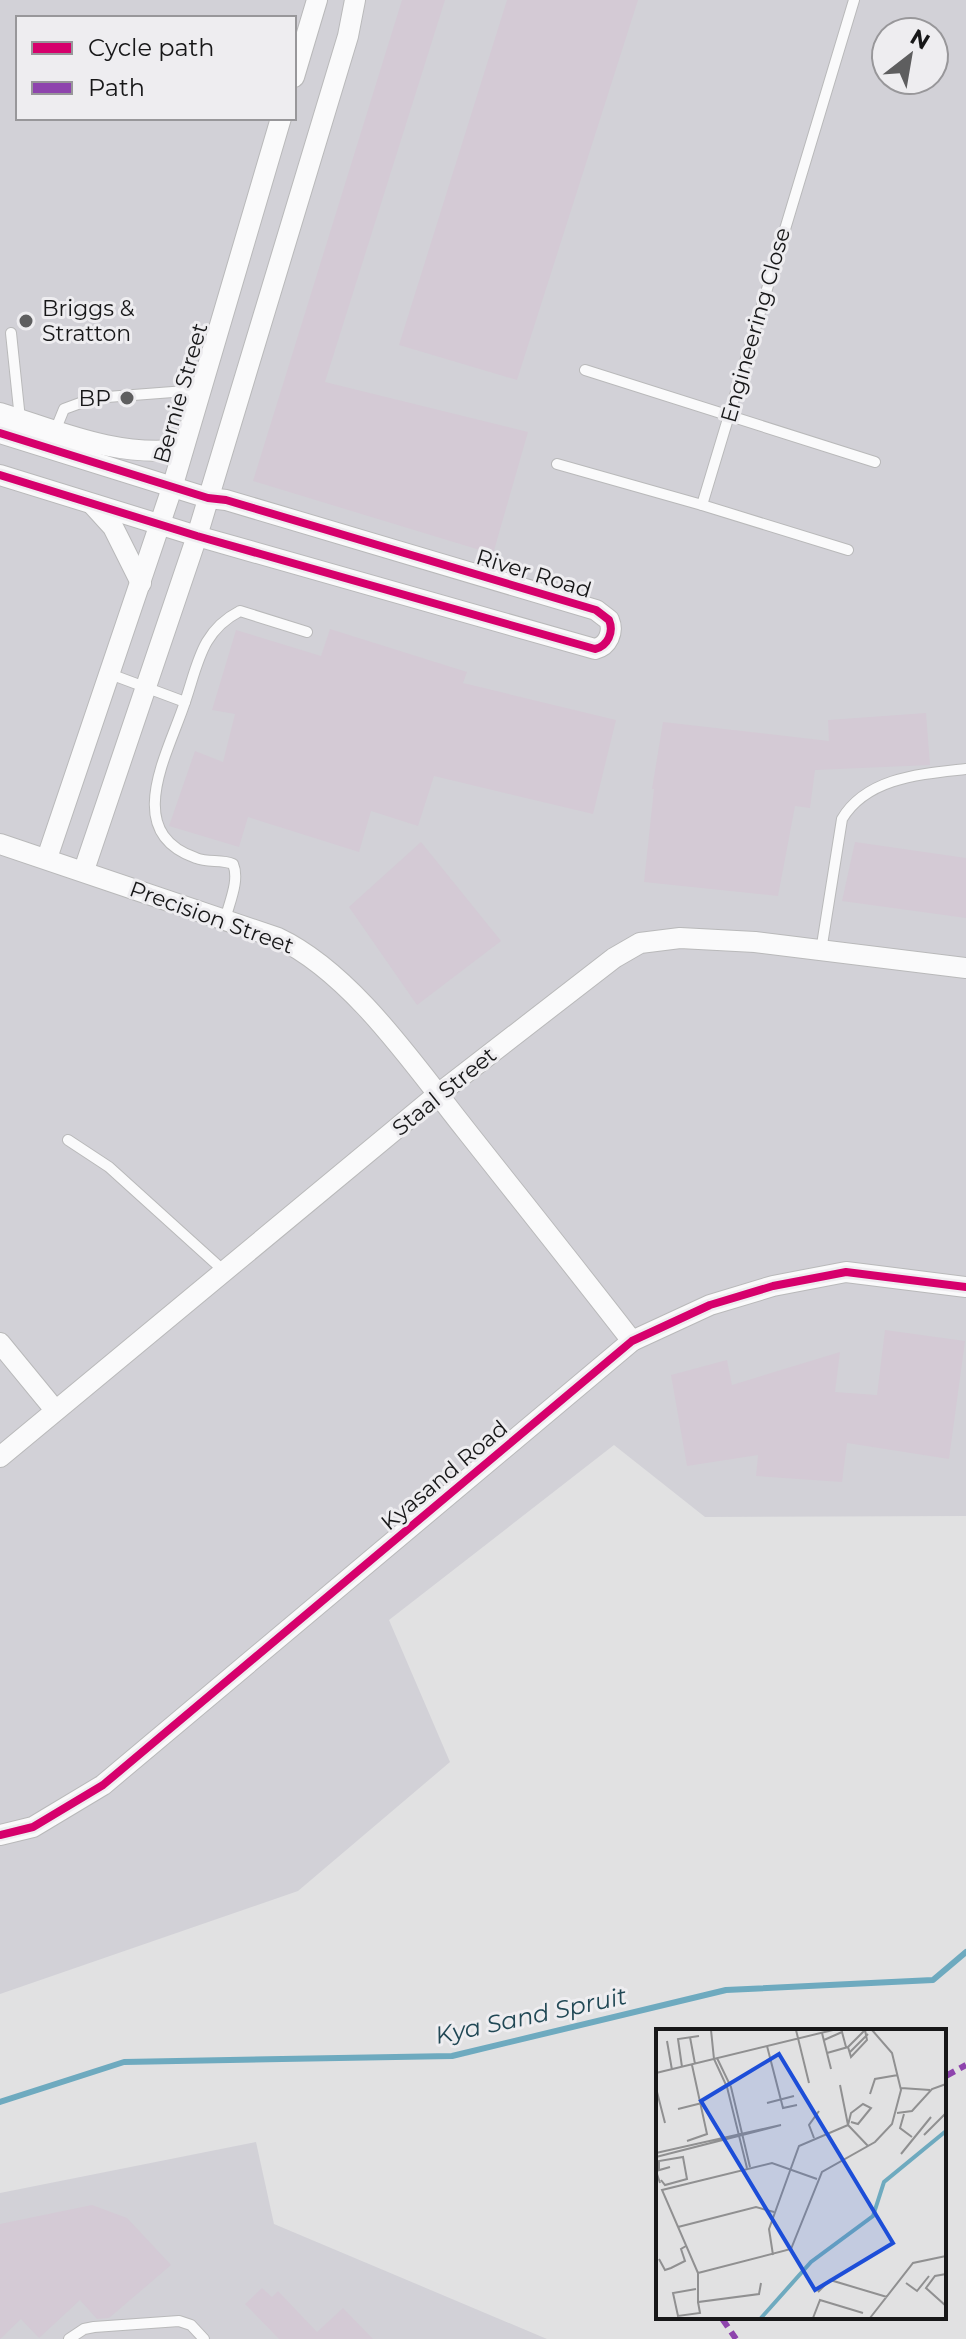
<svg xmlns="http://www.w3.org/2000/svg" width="966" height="2339" viewBox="0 0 966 2339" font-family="Montserrat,sans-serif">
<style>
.built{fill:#d2d1d7;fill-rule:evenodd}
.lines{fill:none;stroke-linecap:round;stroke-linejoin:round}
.stream{stroke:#6eaabf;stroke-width:6}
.building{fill:#d4cad5}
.lane-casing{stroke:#b9b9ba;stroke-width:12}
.street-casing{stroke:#b9b9ba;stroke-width:22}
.lane{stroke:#fafafb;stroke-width:10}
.street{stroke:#fafafb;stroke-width:20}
.quiet{stroke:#8e44ad;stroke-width:6;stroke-dasharray:12 6;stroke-linecap:butt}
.cycleway-casing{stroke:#eeedf0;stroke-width:13}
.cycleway{stroke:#d6006c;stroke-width:8}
.poi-dot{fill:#5e5e5f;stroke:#eeedf0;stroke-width:3}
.labels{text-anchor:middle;stroke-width:6;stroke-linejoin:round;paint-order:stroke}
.poi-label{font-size:22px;fill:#171718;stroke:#eeedf0;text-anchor:start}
.street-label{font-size:22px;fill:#171718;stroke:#eeedf0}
.water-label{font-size:24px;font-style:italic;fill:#214855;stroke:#eeedf0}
.inset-river{fill:none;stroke:#6eaabf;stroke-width:4}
.inset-road{fill:none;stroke:#909091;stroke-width:2}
.view{fill:#1d4ed8;fill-opacity:0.15;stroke:#1d4ed8;stroke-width:4}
.inset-edge{fill:none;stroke:#171718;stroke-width:4}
</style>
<rect width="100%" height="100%" fill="#e1e1e2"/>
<g class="built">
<path d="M0 0H966V1516L705 1517 614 1445 389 1620 450 1762 298 1891 0 1994ZM18 18H294V118H18ZM886 32H934V80H886Z"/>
<polygon points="256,2142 274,2224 547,2339 0,2339 0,2193"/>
</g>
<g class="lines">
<polyline class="stream" points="0,2102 124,2062 452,2056 726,1990 933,1980 966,1952"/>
</g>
<g class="building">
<polygon points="402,0 445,0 325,382 528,432 493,554 253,481"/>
<polygon points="507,0 638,0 517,380 399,345"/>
<polygon points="330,629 467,672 463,683 616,720 593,814 434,776 418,826 371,811 359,852 248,817 239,847 169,826 195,751 223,762 235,714 212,710 236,630 321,656"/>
<polygon points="926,713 930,765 815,770 810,808 795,806 778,896 644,882 654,789 652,789 663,722 829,741 828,720"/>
<polygon points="421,842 501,941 417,1005 349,907"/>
<polygon points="855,842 966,858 966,918 842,901"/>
<polygon points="885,1330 965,1341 949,1459 847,1443 842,1482 756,1476 758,1455 687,1466 671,1375 727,1360 732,1385 840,1352 835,1392 877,1395"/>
<polygon points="92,2205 127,2218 171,2265 109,2318 97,2319 80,2300 39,2338 21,2319 0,2339 0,2224"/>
<polygon points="262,2288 272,2297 278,2291 317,2332 343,2308 373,2339 279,2339 245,2304"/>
</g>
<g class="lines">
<g class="lane-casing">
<g id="lane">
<polyline points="11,333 20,419"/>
<polyline points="585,370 875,462"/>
<polyline points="55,431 64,409 94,398 199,390"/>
<polyline points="557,464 702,505"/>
<polyline points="848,550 702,505 854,0"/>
<path d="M110 674 185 702C198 664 201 631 240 611L307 632"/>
<path d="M185 702C168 754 121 832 196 858 208 863 221 859 233 864 240 880 229 903 225 920"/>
<path d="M821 951 842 819C867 777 922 774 966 769"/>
<polyline points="68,1140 109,1167 224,1271"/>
<polyline points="69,2339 84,2329 94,2327 179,2321 191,2325 204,2339"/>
</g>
</g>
<g class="street-casing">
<g id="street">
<polyline points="294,77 317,0"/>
<path d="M0 413C61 432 118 458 183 449"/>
<path d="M0 433 208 498 226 500 596 610 609 620C614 632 608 646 595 649L197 536 0 475"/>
<polyline points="93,505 113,527 141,583"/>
<path d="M0 844 278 938C352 973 414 1065 465 1129 521 1200 577 1270 632 1341"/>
<polyline points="47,858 172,488 281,118"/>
<polyline points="84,870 197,536 348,36 355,0"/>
<polyline points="0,1343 55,1410"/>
<polyline points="0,1457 437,1095 614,958 640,943 680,938 755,942 966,968"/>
<polyline points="0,1835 33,1827 103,1785 632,1341 710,1305 773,1286 846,1272 966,1287"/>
</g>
</g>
<use href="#lane" class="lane"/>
<use href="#street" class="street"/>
<g class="quiet">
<polyline points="944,2077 966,2065"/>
<polyline points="721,2317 736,2339"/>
</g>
<g class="cycleway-casing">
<g id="cycleway">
<path d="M0 433 208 498 226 500 596 610 609 620C614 632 608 646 595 649L197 536 0 475"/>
<polyline points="0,1835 33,1827 103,1785 632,1341 710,1305 773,1286 846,1272 966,1287"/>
</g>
</g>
<use href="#cycleway" class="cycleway"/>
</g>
<g class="poi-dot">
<circle cx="26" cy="321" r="8"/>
<circle cx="127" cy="398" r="8"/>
</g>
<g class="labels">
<g class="poi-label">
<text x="42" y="316">Briggs &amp;<tspan x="42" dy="25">Stratton</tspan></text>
<text x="111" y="406" text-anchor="end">BP</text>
</g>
<g class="street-label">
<text transform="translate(755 325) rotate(-74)" y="8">Engineering Close</text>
<text transform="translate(180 393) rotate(-74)" y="8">Bernie Street</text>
<text transform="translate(534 573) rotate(17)" y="8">River Road</text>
<text transform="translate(212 917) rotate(20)" y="8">Precision Street</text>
<text transform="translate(444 1091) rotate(-39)" y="8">Staal Street</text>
<text transform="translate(444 1475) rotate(-40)" y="8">Kyasand Road</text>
</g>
<g class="water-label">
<text transform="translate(531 2016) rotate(-12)" y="8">Kya Sand Spruit</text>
</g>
</g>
<g transform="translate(656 2029)">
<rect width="290" height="290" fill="#e1e1e2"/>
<path class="inset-river" d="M105 289 155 233 217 187 228 153 290 102"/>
<path class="inset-road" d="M55 1 58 30 71 58 91 139M140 1 153 54M166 4 175 40M34 8 39 35M168 11 186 3 190 18M11 12 16 41M111 17 127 79 141 76M192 18 195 28 211 11 209 1M194 23 212 5M171 24 192 18 209 1M61 29 75 58 94 138M26 38 22 10 43 7M0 44 177 1M184 56 192 96 195 84 207 75 215 79 202 95 195 93M0 59 9 94M245 59 274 61M214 65 219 50 242 46M111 74 138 67M22 80 46 74M241 84 256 82 276 60 290 55M248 85 244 99 256 108M268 106 290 84M158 109 153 96 163 82M31 112 51 105 36 36M0 124 125 96M245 125 275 88M0 128 125 96M3 141V132L27 128 31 150 9 156 5 151M4 154 0 142 14 138M22 198 100 178 118 183M117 226 113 200 143 117 192 96 212 117M3 230 9 241 15 239 29 232 25 220 30 217M42 244 135 220 166 143 219 113 236 95 245 61 236 24 216 1M290 245 279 247 270 259 290 277M105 254 103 265 42 273V244L6 161 116 134 161 150M250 254 261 262 273 247M40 260 17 264 22 287 44 284 42 273M162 263 174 251 231 268M157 289 164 271 207 284M214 289 257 234 290 227"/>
<path class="view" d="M123 25 237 214 159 261 45 72Z"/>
<rect width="290" height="290" class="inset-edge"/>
</g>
<rect x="16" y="16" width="280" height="104" fill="#eeedf0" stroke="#98979a" stroke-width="2"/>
<rect x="32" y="42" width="40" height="12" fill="#d6006c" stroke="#98979a" stroke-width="2"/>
<text x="88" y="56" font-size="24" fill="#171718">Cycle path</text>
<rect x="32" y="82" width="40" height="12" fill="#8e44ad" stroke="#98979a" stroke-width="2"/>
<text x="88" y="96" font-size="24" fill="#171718">Path</text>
<g transform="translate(910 56) rotate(31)"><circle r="38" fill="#eeedf0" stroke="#98979a" stroke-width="2"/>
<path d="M0-6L14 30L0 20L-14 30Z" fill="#5e5e5f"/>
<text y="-12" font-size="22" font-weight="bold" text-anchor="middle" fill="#171718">N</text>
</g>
</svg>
